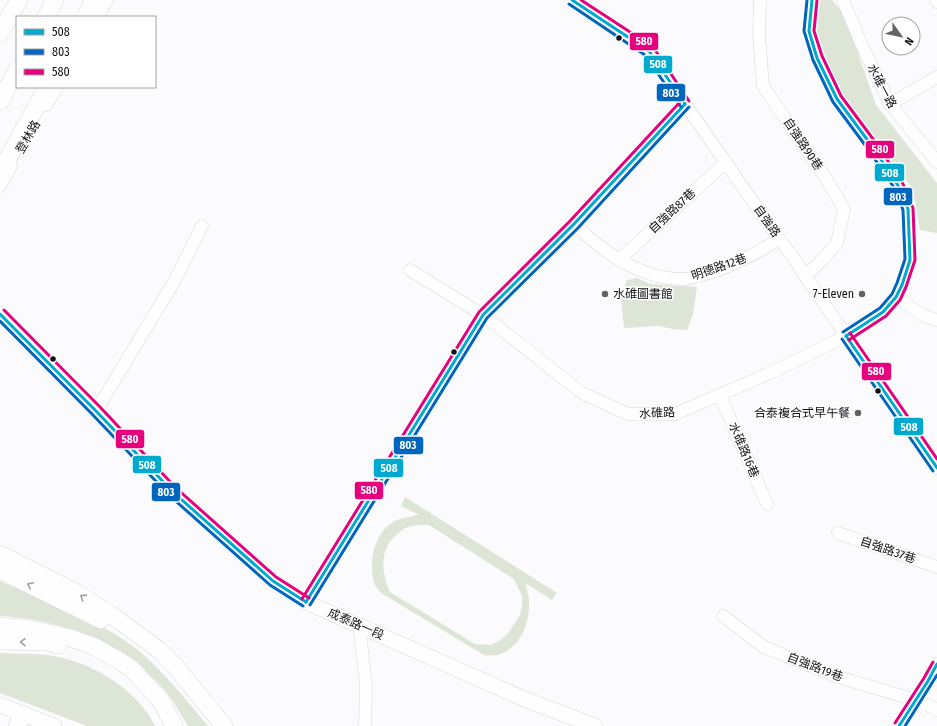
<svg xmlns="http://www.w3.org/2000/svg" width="937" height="726" viewBox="0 0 937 726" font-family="'Fira Sans Condensed','Noto Sans TC',sans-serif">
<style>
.green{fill:#dde5d6;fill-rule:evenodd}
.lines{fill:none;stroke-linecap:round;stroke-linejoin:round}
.minor-casing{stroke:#d8d7dc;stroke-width:13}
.major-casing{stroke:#d8d7dc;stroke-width:16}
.highway-casing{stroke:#d8d7dc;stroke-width:18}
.minor{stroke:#fefeff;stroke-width:12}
.major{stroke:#fefeff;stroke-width:15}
.highway{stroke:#fefeff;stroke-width:17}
.bus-1-casing{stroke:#fff;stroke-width:6}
.bus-2-casing{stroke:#fff;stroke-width:6}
.bus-3-casing{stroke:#fff;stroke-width:6}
.bus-1{stroke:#00a9ce;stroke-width:3}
.bus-2{stroke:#0065bd;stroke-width:3}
.bus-3{stroke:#e5007d;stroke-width:3}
.oneway{stroke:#a09fa2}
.bus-dot{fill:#121016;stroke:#fff;stroke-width:1.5}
.poi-dot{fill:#646266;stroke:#fff;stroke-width:1.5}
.labels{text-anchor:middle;stroke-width:3;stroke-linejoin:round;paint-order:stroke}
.street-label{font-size:12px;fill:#121016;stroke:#fff}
.poi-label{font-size:12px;fill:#121016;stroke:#fff;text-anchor:end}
.line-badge{stroke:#fff;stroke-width:1.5}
.badge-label{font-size:11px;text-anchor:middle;font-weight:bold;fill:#fff}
</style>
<rect width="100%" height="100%" fill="#fbfafc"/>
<g class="green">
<polygon points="821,0 832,0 845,16 876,105 937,183 937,233 920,230 913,189 845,101 824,57 814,27 812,2"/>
<polygon points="637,278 650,284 697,287 693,314 687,330 673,329 659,326 624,328 621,297 627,280"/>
<path d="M405 497 557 593 552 600 525 583C527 589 529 596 529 602 530 623 520 649 497 655 493 656 488 655 484 655L381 593C379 590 375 586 374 583 369 563 373 538 389 525 397 518 409 517 419 515L401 506ZM417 525H429L514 579 522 596V606L520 615 509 632 501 640 491 645 475 644 390 592C380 569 379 546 402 530 406 527 412 526 417 525Z"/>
<path d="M0 581C47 602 97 618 138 650 164 672 186 700 208 726H188C181 715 175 703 167 693 159 683 148 673 138 665 98 634 51 619 0 616Z"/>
<path d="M0 653C15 654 31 653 46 655 87 659 137 688 155 726H87L0 693Z"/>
</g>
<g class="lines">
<g class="minor-casing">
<g id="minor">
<polyline points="572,0 649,51 685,104 779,239 794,258 805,276 937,468"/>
<polyline points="760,0 759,34 763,86 825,177 844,209 837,243 822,260 805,276"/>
<polyline points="843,0 861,43 890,104 937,162"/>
<polyline points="936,0 937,2"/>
<polyline points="97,17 107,0"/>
<polyline points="890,104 937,77"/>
<polyline points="46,105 57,87"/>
<polyline points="0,186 11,166"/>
<path d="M574 224C603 252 641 280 684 279 689 279 694 277 699 276 728 269 754 255 779 239"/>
<polyline points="619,260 726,162"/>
<polyline points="410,270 483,315 582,393 628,414 675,414 768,374 846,336 867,323 883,312 896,297 902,285 910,260 908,209 899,187 872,146 837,99 817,58 809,31 812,0"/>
<polyline points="896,297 922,315 937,320"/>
<polyline points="720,396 767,504"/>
<polyline points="96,411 175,280 202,226"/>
<polyline points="838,533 937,567"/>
<polyline points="306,602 483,315 574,224 587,209 685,104"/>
<polyline points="723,616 764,647 838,677 916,700 937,710"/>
<polyline points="359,625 366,685 365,726"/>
<polyline points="899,726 928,681 937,664"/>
</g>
</g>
<g class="major-casing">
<g id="major">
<polyline points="0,314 96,411 173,492 273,581 306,602 524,699 595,726"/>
<polyline points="0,705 54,726"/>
</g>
</g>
<g class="highway-casing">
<g id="highway">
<polyline points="46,17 55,0"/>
<polyline points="85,17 94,0"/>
<polyline points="0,33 19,0"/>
<polyline points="0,102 17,70"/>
<polyline points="0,173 47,87"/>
<polyline points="0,554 75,592 110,614 159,650 175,666 224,726"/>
<polyline points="0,570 101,620"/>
<polyline points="0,626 31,629 71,638 95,647 118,660 131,668 161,701 174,726"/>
<polyline points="0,641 47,642 58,645"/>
<polyline points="17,726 23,714"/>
</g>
</g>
<use href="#minor" class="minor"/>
<use href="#major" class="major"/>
<use href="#highway" class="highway"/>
<g class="bus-1-casing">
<g id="bus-1">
<polyline points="572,0 649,51 685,104"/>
<polyline points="812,0 809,31 817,58 837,99 872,146 899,187 908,209 910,260 902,285 896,297 883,312 846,336"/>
<polyline points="0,314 96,411 173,492 273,581 306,602"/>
<polyline points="846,336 937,468"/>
<polyline points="306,602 483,315 574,224 685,104"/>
<polyline points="899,726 928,681 937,664"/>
</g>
</g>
<g class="bus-2-casing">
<g id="bus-2">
<polyline points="807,0 804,31 813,60 833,102 868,149 895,189 903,210 905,259 897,283 892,294 880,308 843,332"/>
<polyline points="569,4 645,55 681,107"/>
<polyline points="0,321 92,414 170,496 270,585 303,606"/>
<polyline points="842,339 933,471"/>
<polyline points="310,605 487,318 578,228 689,107"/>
<polyline points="905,726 937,675"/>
</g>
</g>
<g class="bus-3-casing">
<g id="bus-3">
<polyline points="581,0 653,47 689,101"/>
<polyline points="817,0 814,31 822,56 841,96 876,143 903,184 913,208 915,260 906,287 900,300 886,316 849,340"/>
<polyline points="4,310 100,407 176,488 276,577 309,598"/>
<polyline points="850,333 937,459"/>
<polyline points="302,599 479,312 570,221 681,101"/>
<polyline points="895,723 924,678 933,662"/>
</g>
</g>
<use href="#bus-1" class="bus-1"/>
<use href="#bus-2" class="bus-2"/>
<use href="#bus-3" class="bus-3"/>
</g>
<defs><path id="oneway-chevron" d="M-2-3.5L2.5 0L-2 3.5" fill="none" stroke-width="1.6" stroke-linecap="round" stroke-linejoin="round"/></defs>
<g class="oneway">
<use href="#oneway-chevron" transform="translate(30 585) rotate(-153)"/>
<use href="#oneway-chevron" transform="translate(83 597) rotate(-147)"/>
<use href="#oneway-chevron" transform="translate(23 642) rotate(-179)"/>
</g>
<g class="bus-dot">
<circle cx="619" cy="38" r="3.5"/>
<circle cx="454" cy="352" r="3.5"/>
<circle cx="53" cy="359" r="3.5"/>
<circle cx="878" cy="391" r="3.5"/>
</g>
<g class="poi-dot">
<circle cx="605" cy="294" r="4"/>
<circle cx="862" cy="294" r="4"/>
<circle cx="858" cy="413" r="4"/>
</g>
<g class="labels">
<g class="street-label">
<text transform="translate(882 86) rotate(62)" y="4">水碓一路</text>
<text transform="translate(28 137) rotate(-60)" y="4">登林路</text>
<text transform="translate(803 144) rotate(56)" y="4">自強路90巷</text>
<text transform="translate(672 211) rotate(-43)" y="4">自強路87巷</text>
<text transform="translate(767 221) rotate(55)" y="4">自強路</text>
<text transform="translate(719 267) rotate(-19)" y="4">明德路12巷</text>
<text transform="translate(657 413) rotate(-3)" y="4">水碓路</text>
<text transform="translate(744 450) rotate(67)" y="4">水碓路16巷</text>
<text transform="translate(888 550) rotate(19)" y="4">自強路37巷</text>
<text transform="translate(356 624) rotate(24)" y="4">成泰路一段</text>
<text transform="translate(815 667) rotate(21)" y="4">自強路19巷</text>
</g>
<g class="poi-label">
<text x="613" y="298" text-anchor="start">水碓圖書館</text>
<text x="854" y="298">7-Eleven</text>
<text x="850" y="417">合泰複合式早午餐</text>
</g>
</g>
<g class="line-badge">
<rect x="629" y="32" width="30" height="19" rx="4" fill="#e5007d"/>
<rect x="643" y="55" width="30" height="19" rx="4" fill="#00a9ce"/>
<rect x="656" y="83" width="30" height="19" rx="4" fill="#0065bd"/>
<rect x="865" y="140" width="30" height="19" rx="4" fill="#e5007d"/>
<rect x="874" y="163" width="31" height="19" rx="4" fill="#00a9ce"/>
<rect x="883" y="187" width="30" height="19" rx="4" fill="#0065bd"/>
<rect x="861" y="362" width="31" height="19" rx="4" fill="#e5007d"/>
<rect x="893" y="417" width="31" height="19" rx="4" fill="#00a9ce"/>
<rect x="115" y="429" width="30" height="20" rx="4" fill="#e5007d"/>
<rect x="393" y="436" width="31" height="19" rx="4" fill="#0065bd"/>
<rect x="132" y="455" width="30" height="19" rx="4" fill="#00a9ce"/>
<rect x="373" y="458" width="31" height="20" rx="4" fill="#00a9ce"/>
<rect x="354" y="481" width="30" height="19" rx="4" fill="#e5007d"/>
<rect x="151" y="482" width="30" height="20" rx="4" fill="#0065bd"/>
</g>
<g class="badge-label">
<text x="644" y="45">580</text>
<text x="658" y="68">508</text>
<text x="671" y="97">803</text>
<text x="880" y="153">580</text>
<text x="890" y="177">508</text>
<text x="898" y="201">803</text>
<text x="876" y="375">580</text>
<text x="909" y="431">508</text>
<text x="130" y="443">580</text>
<text x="408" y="449">803</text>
<text x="147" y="469">508</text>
<text x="389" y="472">508</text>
<text x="369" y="494">580</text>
<text x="166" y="496">803</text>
</g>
<rect x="16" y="16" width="140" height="72" fill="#ffffff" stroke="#a09fa2"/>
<rect x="24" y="29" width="20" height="6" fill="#00a9ce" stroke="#a09fa2"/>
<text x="52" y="36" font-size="12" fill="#121016">508</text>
<rect x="24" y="49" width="20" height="6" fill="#0065bd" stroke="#a09fa2"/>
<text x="52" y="56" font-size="12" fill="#121016">803</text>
<rect x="24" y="69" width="20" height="6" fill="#e5007d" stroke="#a09fa2"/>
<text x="52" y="76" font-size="12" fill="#121016">580</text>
<g transform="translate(901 36) rotate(123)"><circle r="19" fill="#ffffff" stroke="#a09fa2"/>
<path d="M0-3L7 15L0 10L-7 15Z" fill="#646266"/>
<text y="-6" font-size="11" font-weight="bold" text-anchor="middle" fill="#121016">N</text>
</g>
</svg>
